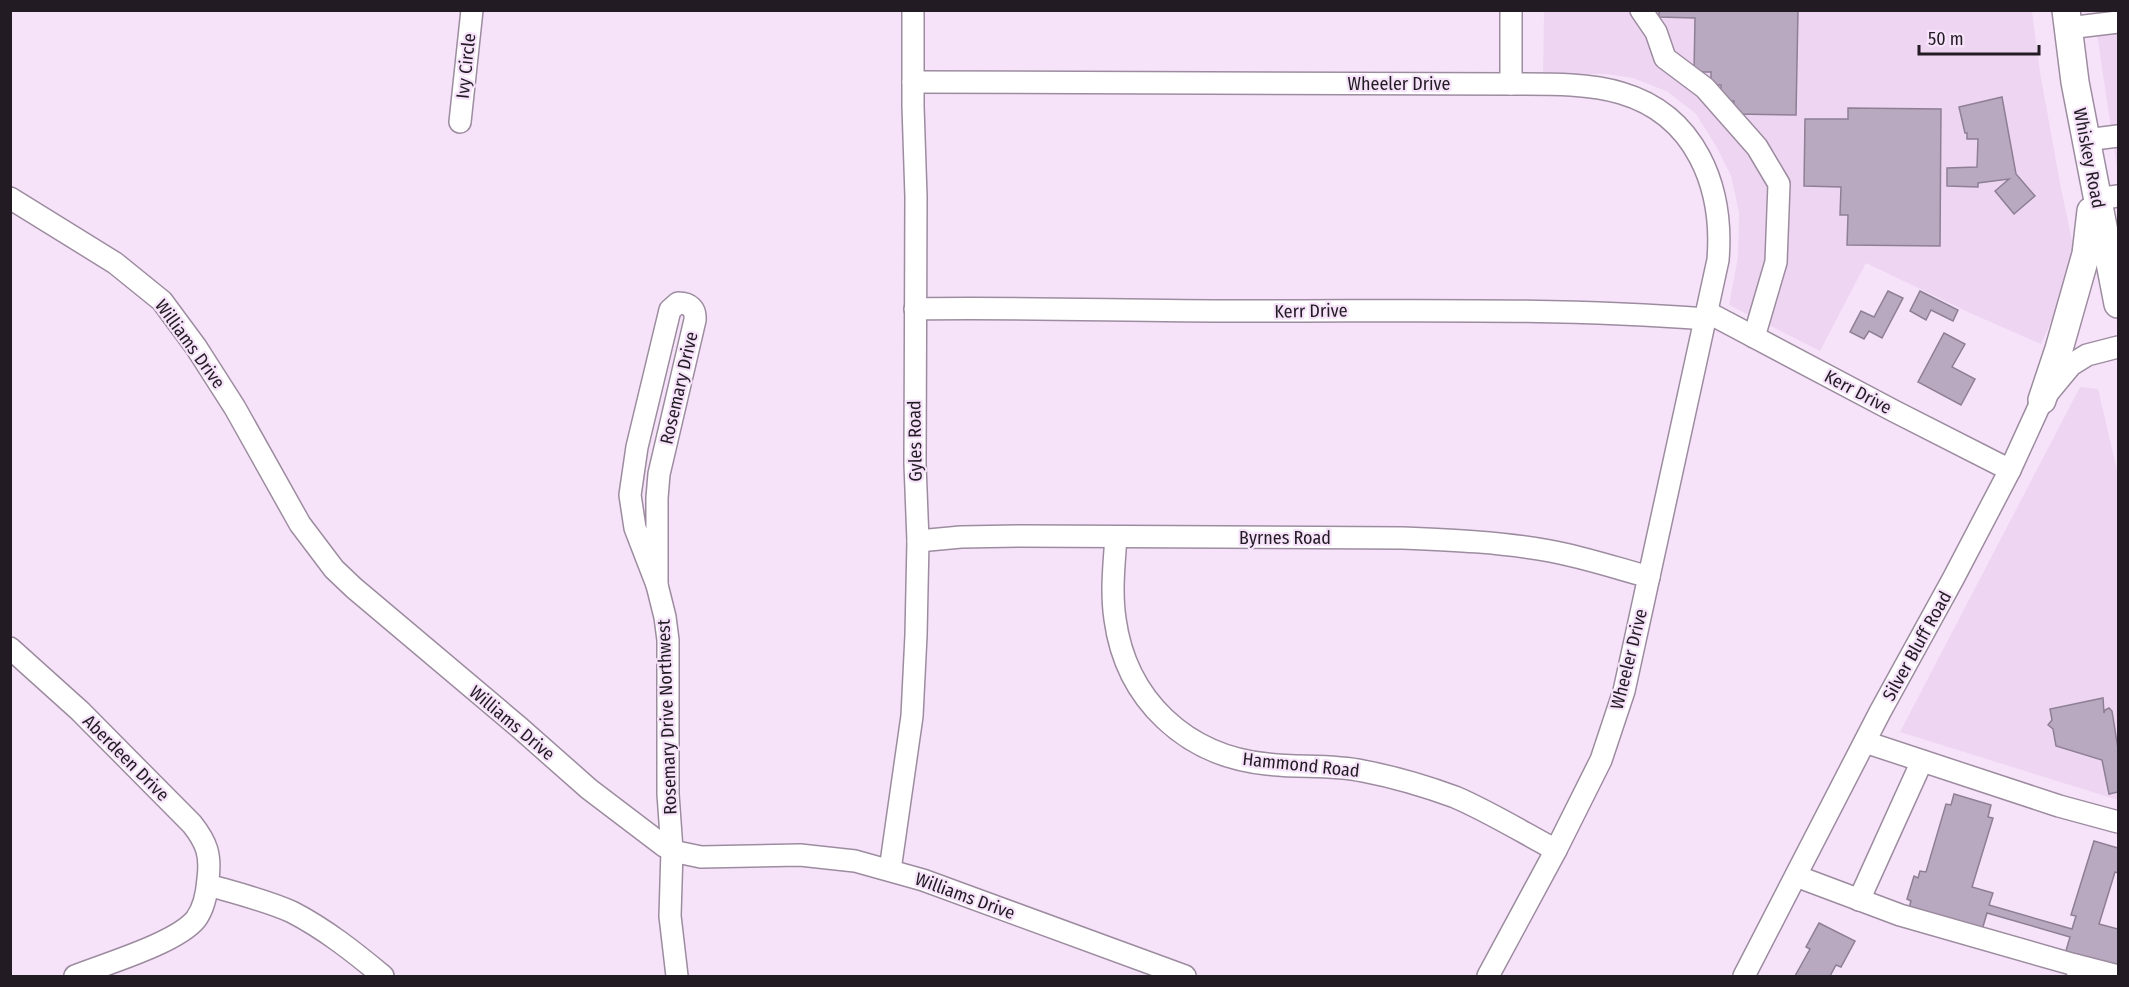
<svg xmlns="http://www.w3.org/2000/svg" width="2129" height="987" viewBox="0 0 2129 987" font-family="'Fira Sans Condensed',sans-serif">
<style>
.built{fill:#eed6f2}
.building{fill:#b8a9c0;stroke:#8e7f95;stroke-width:1.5}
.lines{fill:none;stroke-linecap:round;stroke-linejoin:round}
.minor-casing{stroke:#9d8ca0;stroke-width:24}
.major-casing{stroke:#9d8ca0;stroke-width:30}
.minor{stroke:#fff;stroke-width:21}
.major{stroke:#fff;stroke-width:27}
.labels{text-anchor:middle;stroke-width:4.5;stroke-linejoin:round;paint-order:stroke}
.street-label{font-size:18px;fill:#221b23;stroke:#f6e3fa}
</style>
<rect width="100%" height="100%" fill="#f6e3fa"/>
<g class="built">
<polygon points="1544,11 2032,11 2040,72 2060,183 2077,265 2041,344 1970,313 1866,263 1820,351 1729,305 1738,257 1739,213 1731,176 1716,146 1696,114 1668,92 1633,78 1606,74 1543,74"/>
<polygon points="2094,11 2118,11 2118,175 2095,21"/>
<polygon points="2080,387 2098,389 2118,474 2118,800 1900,732"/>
</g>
<g class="building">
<polygon points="1659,10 1798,10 1796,115 1734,114 1734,101 1721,101 1721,85 1711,85 1711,72 1694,72 1695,18 1659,17"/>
<polygon points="2002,97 2016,174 2035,196 2014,214 1995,191 2009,179 1978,183 1978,187 1947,186 1947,168 1977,167 1978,139 1967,139 1967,133 1965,133 1959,107"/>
<polygon points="1848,108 1941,109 1940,246 1847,245 1848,215 1840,215 1841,187 1804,186 1805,119 1848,119"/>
<polygon points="1888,291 1903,298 1882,338 1869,331 1864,339 1850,332 1861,311 1874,317"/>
<polygon points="1920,291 1958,310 1953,321 1931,310 1926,320 1910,311"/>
<polygon points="1944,333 1965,344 1952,367 1975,379 1961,405 1918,382"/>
<polygon points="2103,698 2104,713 2105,710 2109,708 2112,711 2118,749 2118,792 2109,794 2102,760 2056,746 2053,729 2048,725 2052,720 2050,709"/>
<polygon points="1954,794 1991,805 1988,817 1993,818 1972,887 1993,893 1989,905 2072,929 2076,916 2071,915 2094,841 2118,848 2118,873 2115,872 2099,924 2118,929 2118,966 2065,954 2070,937 1987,913 1982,930 1909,908 1911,901 1907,899 1914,876 1918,878 1920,871 1926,872 1946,804 1951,805"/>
<polygon points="1819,923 1855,941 1841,967 1836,965 1830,976 1795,976 1810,949 1806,947"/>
</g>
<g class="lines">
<g class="minor-casing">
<g id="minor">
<polyline points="1511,10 1511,84"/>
<polyline points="1641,10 1656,32 1665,58 1705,88 1757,147 1779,184 1776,262 1754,337"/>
<polyline points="2068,28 2118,22"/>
<path d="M913 82 1511 84C1545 84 1588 83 1621 93 1696 115 1724 187 1718 260L1624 691 1601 760 1556 850 1488 976"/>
<polyline points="460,122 472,10"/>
<polyline points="2086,140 2118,136"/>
<polyline points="10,198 115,263 162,301 196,347 235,408 300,524 334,569 354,588 520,728 589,789 664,846 677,852 701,857 800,855 855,861 923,880 1185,976"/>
<polyline points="2097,199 2118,196"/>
<path d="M678 303C690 303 696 309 695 320L659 474 657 498V585L635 528 630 495 637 447 670 310Z"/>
<path d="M915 309C1034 307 1152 312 1270 311 1415 311 1561 308 1706 319"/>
<polyline points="1707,312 1894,411 2010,470"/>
<path d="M1116 537C1114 565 1111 592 1115 619 1126 700 1186 756 1267 764 1299 768 1331 764 1363 771 1394 777 1425 786 1455 797 1488 811 1524 833 1556 850"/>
<path d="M918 541 961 537 1022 536 1403 538C1452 540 1501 542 1550 551 1583 557 1616 568 1649 577"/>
<polyline points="657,585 665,617 668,640 668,794 672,850 670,916 677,976"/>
<path d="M10 648 80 711 192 824C207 843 211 855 208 879 207 892 204 908 196 919 177 943 105 964 75 976"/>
<polyline points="1865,742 2059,806 2118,822"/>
<polyline points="890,870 912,716 916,635 918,541 915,464 916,197 913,106 913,10"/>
<polyline points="1796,876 1900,915 2075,965 2079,976"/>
<path d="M208 885C236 893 265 900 292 912 325 929 354 952 383 976"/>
<polyline points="1859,900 1922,761"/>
<polyline points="2075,965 2118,976"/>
<polyline points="1744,976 1880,712 1953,579 2010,470 2042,400 2071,365 2087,355 2118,347"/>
</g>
</g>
<g class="major-casing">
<g id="major">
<polyline points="2066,10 2075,82 2118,304"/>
<polyline points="2042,400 2059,349 2086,254 2091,211"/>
</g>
</g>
<use href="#minor" class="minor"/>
<use href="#major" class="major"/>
</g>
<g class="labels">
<g class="street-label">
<text transform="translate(466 66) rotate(-84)" y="6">Ivy Circle</text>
<text x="1399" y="90">Wheeler Drive</text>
<text transform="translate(2089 158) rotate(79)" y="6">Whiskey Road</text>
<text transform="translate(1311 311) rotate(-1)" y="6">Kerr Drive</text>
<text transform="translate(190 344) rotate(54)" y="6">Williams Drive</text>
<text transform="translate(679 388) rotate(-77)" y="6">Rosemary Drive</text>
<text transform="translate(1858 392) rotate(28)" y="6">Kerr Drive</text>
<text transform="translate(915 441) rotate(-91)" y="6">Gyles Road</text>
<text x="1285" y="544">Byrnes Road</text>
<text transform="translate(1917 646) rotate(-61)" y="6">Silver Bluff Road</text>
<text transform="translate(1629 659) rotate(-76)" y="6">Wheeler Drive</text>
<text transform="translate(667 717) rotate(-92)" y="6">Rosemary Drive Northwest</text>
<text transform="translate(512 723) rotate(40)" y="6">Williams Drive</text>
<text transform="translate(126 758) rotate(45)" y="6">Aberdeen Drive</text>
<text transform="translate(1301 765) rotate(6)" y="6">Hammond Road</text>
<text transform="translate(965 896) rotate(20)" y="6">Williams Drive</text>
</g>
</g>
<rect width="2129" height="987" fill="none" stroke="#221b23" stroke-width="24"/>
<path d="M1919 45v9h120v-9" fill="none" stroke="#221b23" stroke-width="3"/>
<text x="1928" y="45" font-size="18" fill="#221b23" stroke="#f6e3fa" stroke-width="4.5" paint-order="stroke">50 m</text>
</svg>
